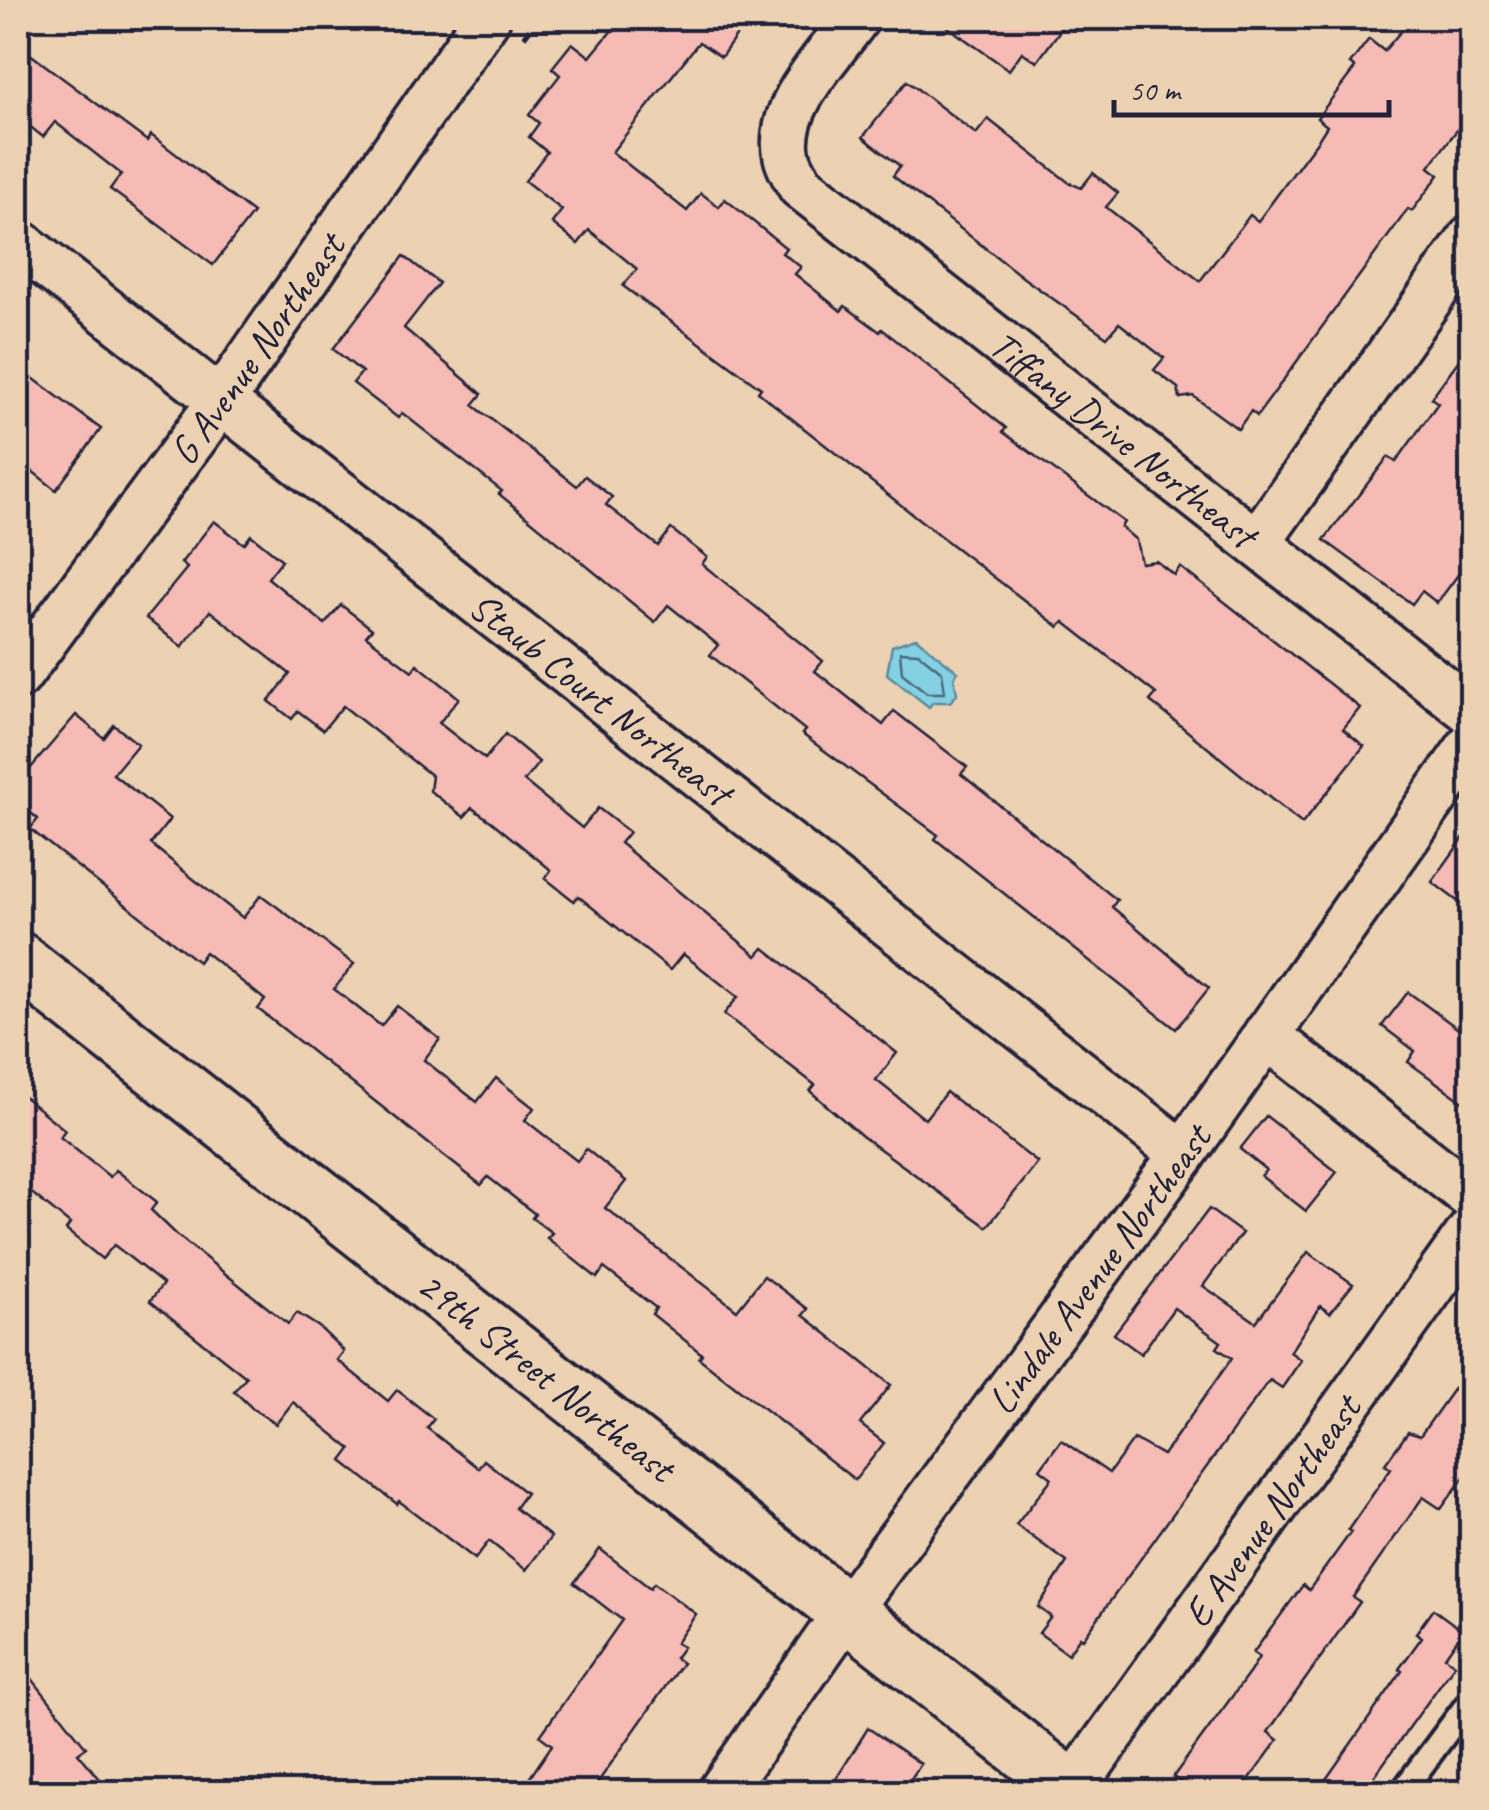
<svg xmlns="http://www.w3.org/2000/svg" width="1489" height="1810" viewBox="0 0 1489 1810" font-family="Caveat,sans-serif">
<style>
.water{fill:#83d1e2;stroke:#5c8b9f;stroke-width:2.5}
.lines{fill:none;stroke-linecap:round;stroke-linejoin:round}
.shore{stroke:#49687e;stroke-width:2.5}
.building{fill:#f6bbb4;stroke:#22223b;stroke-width:2.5}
.lane-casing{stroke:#22223b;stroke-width:30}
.street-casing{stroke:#22223b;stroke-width:52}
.secondary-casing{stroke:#22223b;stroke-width:62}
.path{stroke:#22223b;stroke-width:6;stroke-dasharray:10 8;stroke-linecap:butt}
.lane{stroke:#ecd1b3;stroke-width:22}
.street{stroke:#ecd1b3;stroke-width:45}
.secondary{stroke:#ecd1b3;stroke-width:55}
.labels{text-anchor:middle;stroke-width:10;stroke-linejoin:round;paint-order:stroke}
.street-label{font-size:40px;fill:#22223b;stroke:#ecd1b3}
</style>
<rect width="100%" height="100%" fill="#ecd1b3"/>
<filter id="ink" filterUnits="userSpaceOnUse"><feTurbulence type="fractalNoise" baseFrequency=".01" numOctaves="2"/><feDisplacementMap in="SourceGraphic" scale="20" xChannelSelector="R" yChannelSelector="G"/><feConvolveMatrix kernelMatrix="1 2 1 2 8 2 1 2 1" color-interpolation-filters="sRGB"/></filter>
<g filter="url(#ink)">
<polygon class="water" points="916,638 958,672 954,677 957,694 950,702 933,702 929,707 887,674 892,646"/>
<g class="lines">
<polygon class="shore" points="900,652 918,653 942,672 945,693 927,693 902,673"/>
</g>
<g class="building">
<polygon points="622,18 749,18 721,57 699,42 612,152 687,211 701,193 719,207 725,199 786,248 782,253 801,267 795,274 841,311 845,306 880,332 882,329 1006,428 1003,432 1124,522 1121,527 1136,540 1141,563 1156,561 1174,575 1180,567 1360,708 1343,729 1364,746 1302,824 1150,701 1156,694 1064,622 1059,627 939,535 758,392 761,388 623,286 637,269 589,230 578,244 552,223 562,210 525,181 547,152 529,137 539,123 529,115 560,75 552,68 572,43 590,57"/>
<polygon points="935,18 1069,18 1037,62 1022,52 1009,70"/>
<polygon points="1412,18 1472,18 1472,110 1429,167 1439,175 1412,211 1408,209 1257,416 1251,411 1238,429 1193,396 1180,398 1178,388 1154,370 1164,358 1119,323 1107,337 1025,279 893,176 900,166 863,137 907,81 976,134 988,119 1068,182 1081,188 1093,173 1118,193 1106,207 1200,281 1250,215 1258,221 1318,140 1327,126 1317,118 1355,68 1350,64 1369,39 1384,51"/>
<polygon points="18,45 147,141 151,135 253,213 213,265 110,189 121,174 55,122 43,137 18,117"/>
<polygon points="404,256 439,283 404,328 482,394 473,405 577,486 585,476 612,497 606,505 658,546 671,529 707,557 702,564 823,661 815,671 883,725 894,711 967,767 961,774 1117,900 1112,907 1209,988 1176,1029 935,839 938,835 802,734 805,730 710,655 718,645 668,605 655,622 499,494 502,491 402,413 398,418 353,383 362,372 333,349"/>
<polygon points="1472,342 1472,556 1437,603 1422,591 1412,604 1324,540 1388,457 1396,462 1438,403 1431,398"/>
<polygon points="18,367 101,429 56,490 18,460"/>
<polygon points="214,521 244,544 251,535 282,560 268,578 325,624 341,605 372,629 366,636 412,671 417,664 459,698 439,723 485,759 505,734 539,762 524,781 582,828 598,808 629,832 620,843 712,919 757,956 764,948 897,1053 876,1080 925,1119 946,1092 1038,1163 987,1227 862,1136 810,1091 815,1085 724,1014 738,997 683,954 670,970 578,896 574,901 545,878 551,870 492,822 472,808 464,817 430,791 432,776 343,706 323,730 298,711 292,719 269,701 290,674 210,611 182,647 146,618 187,568 181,563"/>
<polygon points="76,715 104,738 114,725 138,744 113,774 170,819 151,844 191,877 243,918 261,895 354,964 334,989 381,1026 397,1006 440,1039 424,1060 477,1102 496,1078 534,1108 525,1120 577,1161 586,1149 626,1181 605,1208 737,1310 764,1276 808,1309 803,1315 891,1385 860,1424 884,1443 855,1480 699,1358 702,1354 652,1314 656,1308 604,1268 597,1278 547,1238 552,1233 532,1218 535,1214 488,1177 481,1185 258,1009 265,1000 205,952 198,962 30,829 38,819 18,802 18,783"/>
<polygon points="1472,826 1472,887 1460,903 1432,882"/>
<polygon points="1408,992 1472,1039 1472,1108 1408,1062 1415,1051 1382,1026"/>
<polygon points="18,1092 65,1130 60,1137 110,1177 116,1170 157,1202 151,1210 177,1235 288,1324 297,1313 319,1327 344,1351 337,1360 388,1401 397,1390 434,1419 427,1428 478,1468 484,1460 526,1493 515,1508 551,1537 526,1570 489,1541 475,1559 399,1501 397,1504 342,1461 351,1449 293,1402 276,1424 253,1409 234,1391 246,1377 150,1301 163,1284 114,1245 102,1259 66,1230 70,1224 18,1182"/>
<polygon points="1266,1116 1337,1172 1306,1211 1261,1176 1266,1170 1240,1149"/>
<polygon points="1209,1209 1242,1233 1203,1286 1256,1322 1308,1252 1353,1284 1330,1313 1320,1306 1290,1352 1301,1360 1282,1388 1270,1380 1267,1383 1083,1639 1080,1637 1068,1654 1039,1633 1051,1617 1038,1607 1067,1562 1016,1525 1052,1478 1040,1469 1061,1440 1109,1473 1134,1439 1163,1455 1232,1358 1217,1348 1221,1342 1174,1308 1141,1354 1114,1334"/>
<polygon points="1472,1363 1472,1466 1441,1509 1423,1497 1353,1597 1360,1602 1268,1732 1278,1740 1240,1792 1195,1792 1173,1777 1250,1672 1259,1657 1253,1653 1303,1585 1309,1590 1351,1532 1348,1530 1391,1468 1385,1464 1408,1432 1420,1436"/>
<polygon points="600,1549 650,1588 654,1583 696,1614 676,1643 683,1647 675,1658 682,1663 591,1792 520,1792 552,1745 540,1736 622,1620 574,1583"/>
<polygon points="1433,1609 1463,1631 1445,1657 1455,1664 1363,1792 1317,1792 1402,1671 1399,1669 1422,1637 1416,1633"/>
<polygon points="18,1661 86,1747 78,1753 111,1792 18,1792"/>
<polygon points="868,1728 921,1764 902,1792 828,1792"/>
</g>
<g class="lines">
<g class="lane-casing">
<polyline id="lane" points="1402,1792 1472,1698"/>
</g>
<g class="street-casing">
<g id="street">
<path id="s1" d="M856 18C830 55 775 107 787 157 789 167 796 177 801 186L1472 712"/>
<path id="s2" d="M18 242 1183 1154"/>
<polyline points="1257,543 1472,238"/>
<path id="s3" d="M18 676 221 401 487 18"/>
<polyline points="1266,1035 1472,1197"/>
<path id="s4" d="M1072 1789 1472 1230"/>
<path id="s5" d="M721 1792 845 1614 1183 1154 1472 744"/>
</g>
</g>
<g class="secondary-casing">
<g id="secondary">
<path id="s6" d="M18 960 1076 1792"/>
</g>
</g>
<polyline class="path" points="524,37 538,18"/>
<use href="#lane" class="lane"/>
<use href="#street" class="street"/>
<use href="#secondary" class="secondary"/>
</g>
</g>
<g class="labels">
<g class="street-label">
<text dy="14" stroke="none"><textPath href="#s3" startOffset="405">G Avenue Northeast</textPath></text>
<text dy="14" stroke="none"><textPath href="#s1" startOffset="602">Tiffany Drive Northeast</textPath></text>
<text dy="14" stroke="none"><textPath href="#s2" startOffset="740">Staub Court Northeast</textPath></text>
<text dy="14" stroke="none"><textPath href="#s5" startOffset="645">Lindale Avenue Northeast</textPath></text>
<text dy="14" stroke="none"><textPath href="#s6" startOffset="672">29th Street Northeast</textPath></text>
<text dy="14" stroke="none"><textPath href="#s4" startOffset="342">E Avenue Northeast</textPath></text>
</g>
</g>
<rect width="1489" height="1810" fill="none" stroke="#ecd1b3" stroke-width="60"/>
<rect x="30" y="30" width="1429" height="1750" fill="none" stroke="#22223b" stroke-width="4" filter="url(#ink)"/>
<path d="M1114 100v15h275v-15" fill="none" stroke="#22223b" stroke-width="5"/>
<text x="1129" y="100" font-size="30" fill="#22223b" stroke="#ecd1b3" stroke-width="8" paint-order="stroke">50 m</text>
</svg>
